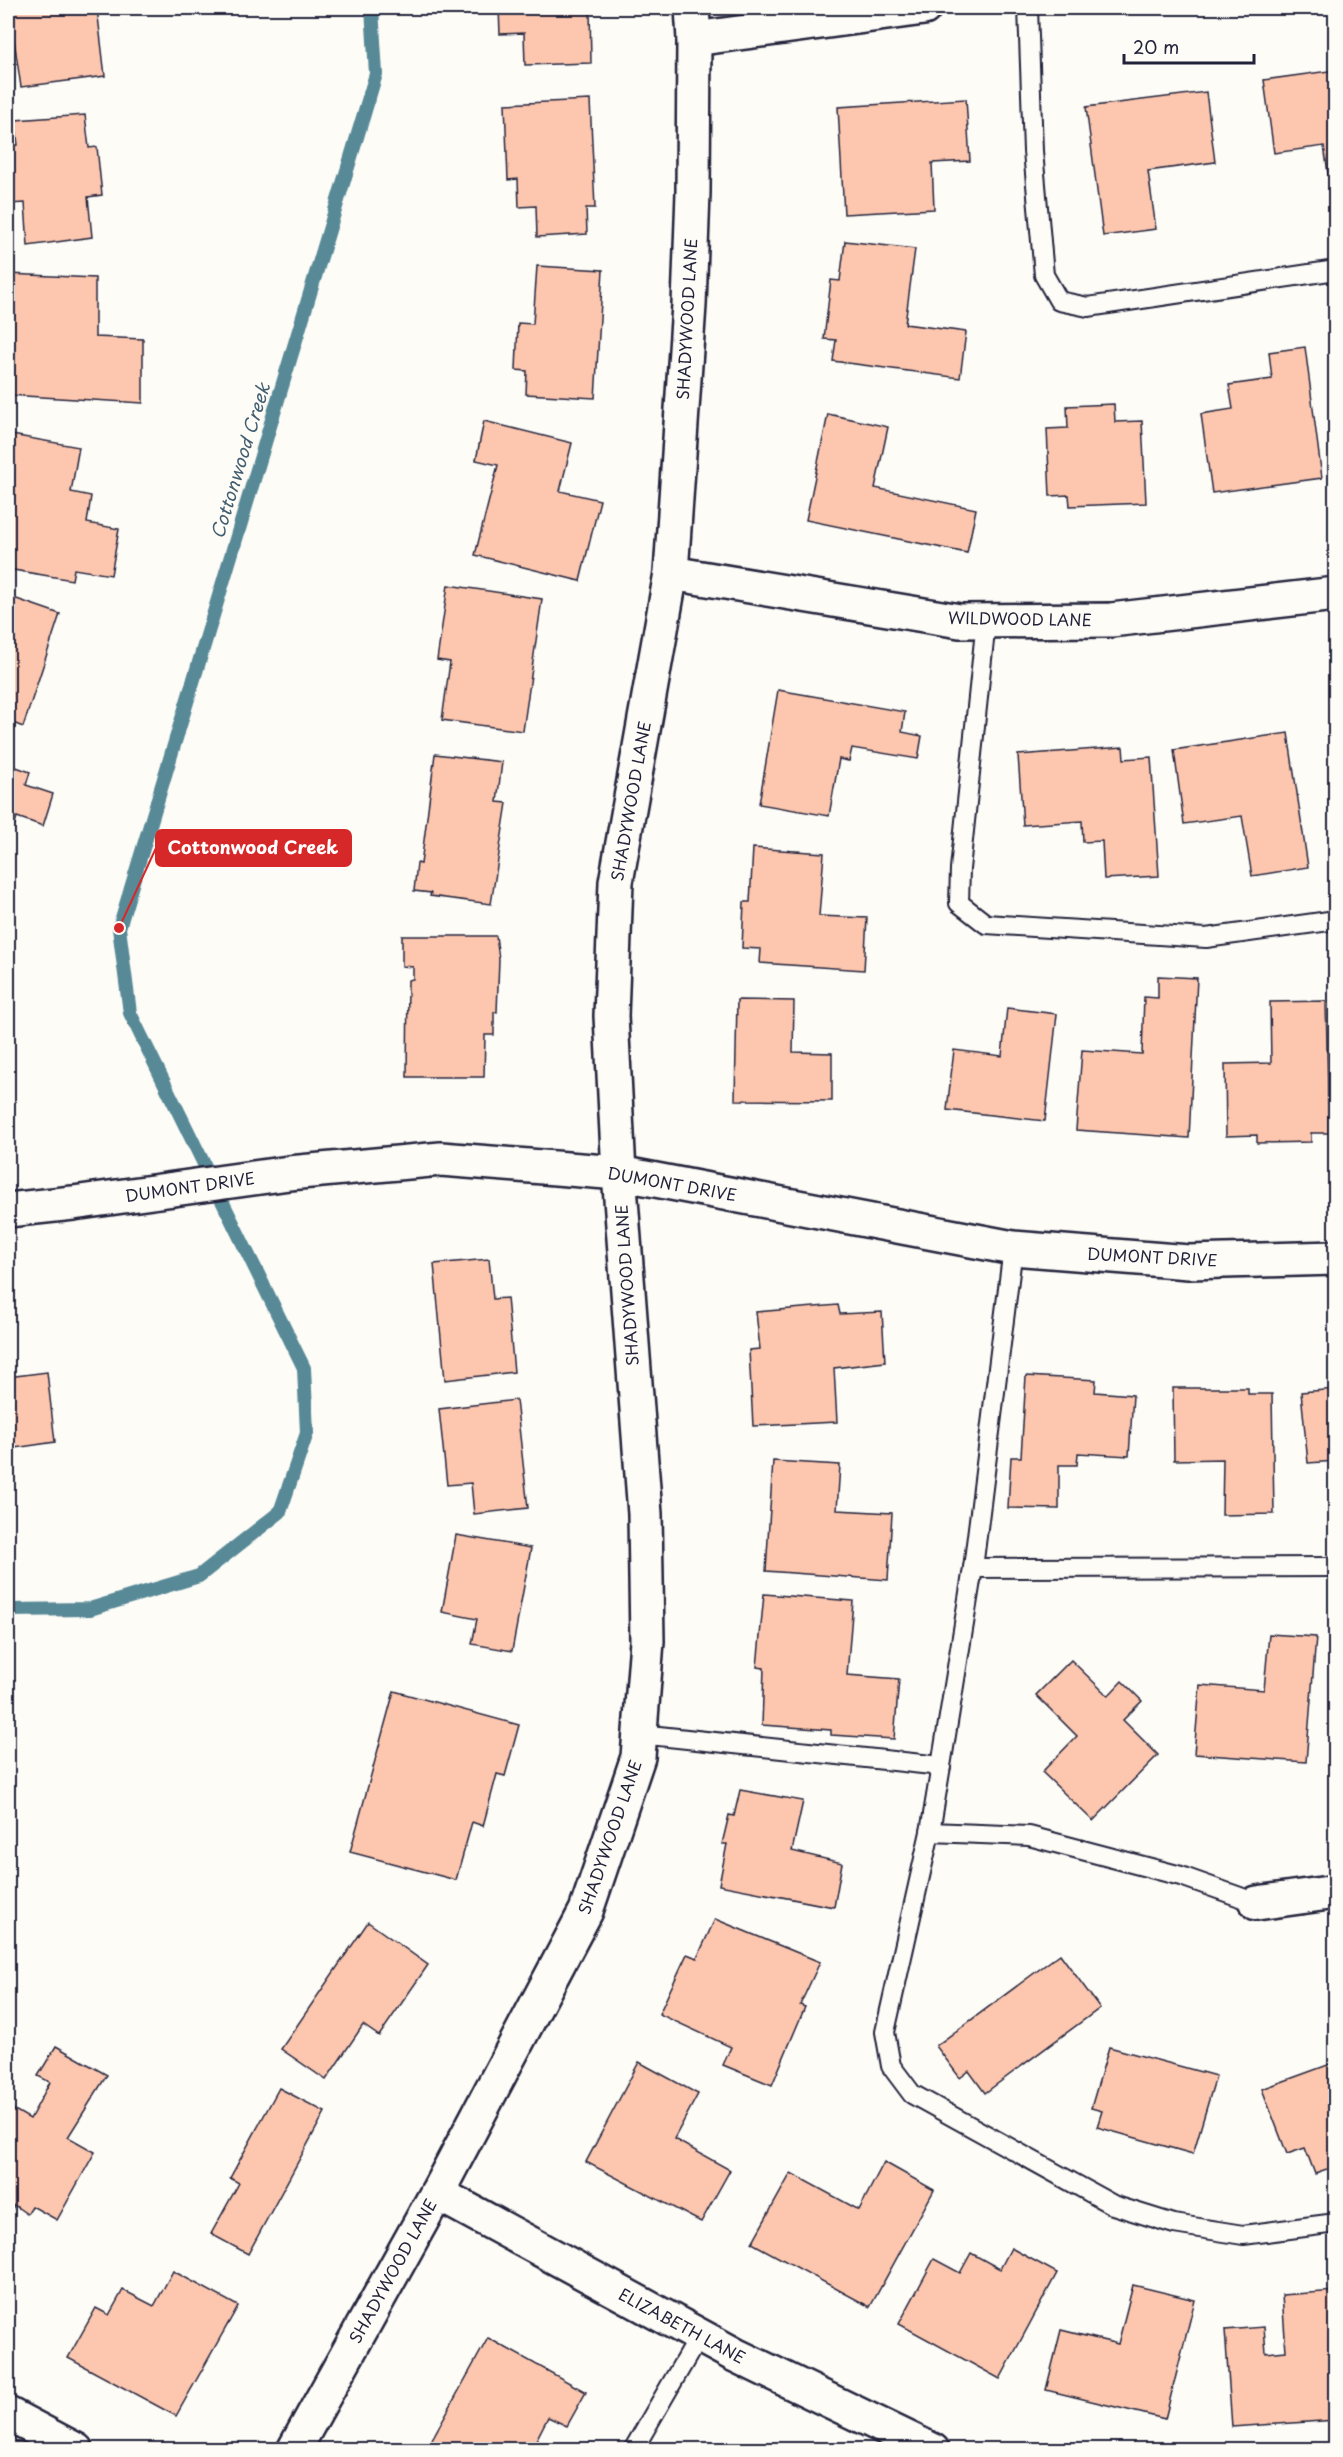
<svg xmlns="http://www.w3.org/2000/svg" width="1343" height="2457" viewBox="0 0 1343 2457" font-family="'Playpen Sans',sans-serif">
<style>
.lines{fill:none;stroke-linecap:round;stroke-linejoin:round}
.stream{stroke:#588996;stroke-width:14}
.building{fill:#fdc7af;stroke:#22223b;stroke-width:1.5}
.service-casing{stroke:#22223b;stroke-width:22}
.minor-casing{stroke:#22223b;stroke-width:38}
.tertiary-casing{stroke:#22223b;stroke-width:38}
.service{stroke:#fdfcf7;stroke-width:18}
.minor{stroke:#fdfcf7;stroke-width:33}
.tertiary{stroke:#fdfcf7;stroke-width:33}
.labels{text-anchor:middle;stroke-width:4.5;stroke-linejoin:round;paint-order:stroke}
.street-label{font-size:16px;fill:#22223b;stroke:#fdfcf7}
.water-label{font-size:18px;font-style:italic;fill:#425e70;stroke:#fdfcf7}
.leader{fill:none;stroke:#d62828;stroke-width:2}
.callout-dot{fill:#d62828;stroke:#fdfcf7;stroke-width:2}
.callout{fill:#d62828;stroke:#d62828;stroke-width:2}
.callout-label{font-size:18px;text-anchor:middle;font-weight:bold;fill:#fff}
</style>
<rect width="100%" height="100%" fill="#fdfcf7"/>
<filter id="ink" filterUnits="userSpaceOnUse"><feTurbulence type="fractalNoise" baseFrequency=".0167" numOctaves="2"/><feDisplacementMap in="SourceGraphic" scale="12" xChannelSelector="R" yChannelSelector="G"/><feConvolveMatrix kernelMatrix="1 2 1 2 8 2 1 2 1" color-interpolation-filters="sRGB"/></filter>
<g filter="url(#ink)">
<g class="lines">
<polyline class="stream" points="8,1610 90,1609 199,1576 280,1512 307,1433 304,1368 130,1013 119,928 376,74 372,8"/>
</g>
<g class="building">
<polygon points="8,8 97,8 105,76 21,87 13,33 8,34"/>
<polygon points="499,8 590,8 591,63 525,65 524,33 500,34"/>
<polygon points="1336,70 1336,220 1335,220 1324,146 1274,153 1264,80"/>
<polygon points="1206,92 1215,162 1148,171 1156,229 1103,236 1086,107"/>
<polygon points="966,99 970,161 932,163 934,209 844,214 838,107"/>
<polygon points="590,100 595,208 586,208 587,234 537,237 536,206 519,207 518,179 508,180 505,104"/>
<polygon points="85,115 89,148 97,147 102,195 88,197 92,237 28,246 25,203 8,204 8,146 18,145 15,120"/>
<polygon points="845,241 915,249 905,324 966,332 960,378 833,361 836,340 824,339 831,280 840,281"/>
<polygon points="537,266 603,270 595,398 526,394 527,371 516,370 518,323 533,324"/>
<polygon points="8,274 95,278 95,337 143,339 143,403 8,395"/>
<polygon points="1305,347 1322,478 1212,493 1201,414 1233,409 1229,385 1272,379 1269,352"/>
<polygon points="1114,404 1115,422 1142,421 1146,503 1070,506 1069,495 1050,496 1047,429 1068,428 1067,406"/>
<polygon points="828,414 888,427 875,488 976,509 967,553 806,520"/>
<polygon points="484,421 572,443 560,491 600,500 580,581 475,555 498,465 476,460"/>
<polygon points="12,435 79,447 71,492 91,496 87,523 119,529 111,575 74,569 72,580 8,569 8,462"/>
<polygon points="448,585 542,599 523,731 442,720 450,662 437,660"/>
<polygon points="8,596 60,614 23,727 8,721"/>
<polygon points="778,690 905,712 902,732 922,736 918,759 852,748 849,761 839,759 829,816 759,804"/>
<polygon points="1288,733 1308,867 1252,876 1242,816 1184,824 1174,750"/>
<polygon points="1123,747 1124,759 1151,757 1159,876 1104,879 1102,841 1083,842 1082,821 1023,825 1018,755"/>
<polygon points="435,754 502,762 497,802 507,803 491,904 430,896 431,893 414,891 417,863 421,864"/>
<polygon points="8,764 30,772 26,785 53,794 43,826 17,817 8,845"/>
<polygon points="753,848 824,853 819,916 867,918 864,970 760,963 761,949 742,948 744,902 750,902"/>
<polygon points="402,936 496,936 499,959 497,1012 494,1012 494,1035 485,1035 484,1077 407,1077 408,980 413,979 413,967 402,966"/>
<polygon points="1158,976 1197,978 1189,1138 1076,1130 1082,1050 1142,1054 1144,997 1158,998"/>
<polygon points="737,1000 794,1001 793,1052 832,1053 832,1101 735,1100"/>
<polygon points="1326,1001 1329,1133 1311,1133 1311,1142 1257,1143 1257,1135 1226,1136 1225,1064 1271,1063 1270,1002"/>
<polygon points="1007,1008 1057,1014 1045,1121 947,1110 954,1050 1002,1056"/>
<polygon points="489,1259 493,1299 507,1298 514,1372 445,1380 434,1264"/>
<polygon points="838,1305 840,1314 882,1312 885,1362 834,1368 837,1422 753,1426 749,1350 760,1349 756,1312"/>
<polygon points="47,1372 55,1442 8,1449 8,1377"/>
<polygon points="1026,1376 1096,1380 1095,1392 1133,1395 1129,1456 1078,1453 1077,1465 1059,1465 1059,1509 1008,1508 1011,1457 1021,1457"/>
<polygon points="1173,1388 1248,1388 1248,1394 1272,1394 1274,1514 1222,1515 1223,1459 1174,1460"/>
<polygon points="1336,1389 1336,1461 1308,1463 1301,1392"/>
<polygon points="516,1400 528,1508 474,1514 471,1483 447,1485 439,1409"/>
<polygon points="773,1461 840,1465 837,1510 892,1513 888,1580 766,1571"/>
<polygon points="456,1535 531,1548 512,1651 472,1644 477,1619 442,1612"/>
<polygon points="764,1594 853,1601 847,1675 899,1679 894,1739 831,1735 831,1730 762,1725 764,1668 757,1667"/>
<polygon points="1269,1634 1316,1637 1306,1762 1194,1754 1200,1685 1264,1690"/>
<polygon points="1071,1660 1108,1696 1122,1681 1142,1701 1123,1720 1158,1755 1093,1821 1042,1772 1077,1736 1036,1695"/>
<polygon points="394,1691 519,1725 505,1776 497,1774 483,1826 472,1822 456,1880 350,1852"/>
<polygon points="740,1790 803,1801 792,1851 842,1863 834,1907 719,1885 727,1844 722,1844 729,1815 734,1816"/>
<polygon points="715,1919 820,1962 800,2005 805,2007 772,2085 723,2065 731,2047 659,2014 687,1954 697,1958"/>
<polygon points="368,1922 428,1965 379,2036 363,2025 326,2080 281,2049"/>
<polygon points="1060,1954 1100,2008 985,2093 969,2071 960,2078 936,2046"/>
<polygon points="56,2046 107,2075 68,2137 95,2152 57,2220 32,2206 27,2214 14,2205 8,2217 8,2106 30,2119 50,2082 38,2076"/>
<polygon points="1109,2047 1216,2076 1193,2154 1097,2127 1102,2111 1091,2108"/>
<polygon points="639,2062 698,2094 674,2139 730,2170 701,2222 586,2162"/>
<polygon points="1336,2062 1336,2167 1315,2174 1305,2148 1287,2154 1262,2089"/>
<polygon points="279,2088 325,2112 248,2254 211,2234 239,2183 230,2178"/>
<polygon points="884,2162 934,2190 870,2307 752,2243 791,2173 859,2210"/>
<polygon points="1011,2248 1057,2273 1000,2379 899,2324 934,2259 960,2273 971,2253 1000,2269"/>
<polygon points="173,2271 238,2306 176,2416 68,2358 96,2308 109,2315 123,2290 154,2306"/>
<polygon points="1133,2285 1195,2300 1165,2419 1046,2390 1061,2330 1118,2344"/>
<polygon points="1336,2291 1336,2420 1232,2427 1225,2330 1264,2327 1266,2353 1286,2351 1282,2295"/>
<polygon points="488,2338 586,2392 567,2426 548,2417 531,2450 513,2450 504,2445 502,2450 426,2450"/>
</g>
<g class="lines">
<g class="service-casing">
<g id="service">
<polyline points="1028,8 1033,151 1044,275 1059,301 1088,307 1336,270"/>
<polyline points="986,621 960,869 959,903 986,924 1206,938 1336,920"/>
<polyline points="1013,1248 973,1568 941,1766 930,1832 885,2032 891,2066 912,2094 1113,2205 1174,2224 1243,2235 1336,2223"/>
<polyline points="973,1568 1336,1567"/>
<polyline points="640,1734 941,1766"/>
<polyline points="930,1832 1029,1836 1181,1876 1257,1903"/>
<polyline points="633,2450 699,2336"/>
</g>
</g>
<g class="minor-casing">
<g id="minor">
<polyline points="694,39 924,8"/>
<polyline points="671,573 960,621 1111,620 1336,594"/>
<polyline points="1257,1903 1336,1892"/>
<polyline points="437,2193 735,2355 932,2450"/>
<polyline points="8,2414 76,2450"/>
<polyline points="294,2450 437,2193 586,1911 638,1757 647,1641 645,1514 619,1173 611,1016 616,882 671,573 689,305 693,192 694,39 692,8"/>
</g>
</g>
<g class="tertiary-casing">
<polyline id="tertiary" points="8,1210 73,1203 289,1173 441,1159 619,1173 1013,1248 1189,1262 1336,1258"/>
</g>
<use href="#service" class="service"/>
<use href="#minor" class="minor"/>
<use href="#tertiary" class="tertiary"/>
</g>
</g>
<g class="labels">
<g class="street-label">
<text transform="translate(687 319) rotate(-87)" y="6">SHADYWOOD LANE</text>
<text transform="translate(1020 619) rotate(1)" y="6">WILDWOOD LANE</text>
<text transform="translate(631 801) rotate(-80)" y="6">SHADYWOOD LANE</text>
<text transform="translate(672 1184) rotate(10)" y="6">DUMONT DRIVE</text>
<text transform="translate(190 1187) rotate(-8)" y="6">DUMONT DRIVE</text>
<text transform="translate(1152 1257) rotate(3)" y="6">DUMONT DRIVE</text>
<text transform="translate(627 1285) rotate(-94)" y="6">SHADYWOOD LANE</text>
<text transform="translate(610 1837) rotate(-71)" y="6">SHADYWOOD LANE</text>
<text transform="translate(393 2271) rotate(-61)" y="6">SHADYWOOD LANE</text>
<text transform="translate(682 2326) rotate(28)" y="6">ELIZABETH LANE</text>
</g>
<g class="water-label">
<text transform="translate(241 461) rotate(-73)" y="6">Cottonwood Creek</text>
</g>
</g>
<path class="leader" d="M119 928L156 848"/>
<circle class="callout-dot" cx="119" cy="928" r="6"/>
<rect class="callout" x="156" y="830" width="195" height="36" rx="6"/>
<g class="callout-label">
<text x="253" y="854">Cottonwood Creek</text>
</g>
<rect width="1343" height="2457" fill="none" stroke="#fdfcf7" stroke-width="30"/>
<rect x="15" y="15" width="1313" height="2427" fill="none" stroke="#22223b" stroke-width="2" filter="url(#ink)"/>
<path d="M1124 54v9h130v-9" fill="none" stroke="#22223b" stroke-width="3"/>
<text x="1133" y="54" font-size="18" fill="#22223b" stroke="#fdfcf7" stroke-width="4.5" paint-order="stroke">20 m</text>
</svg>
